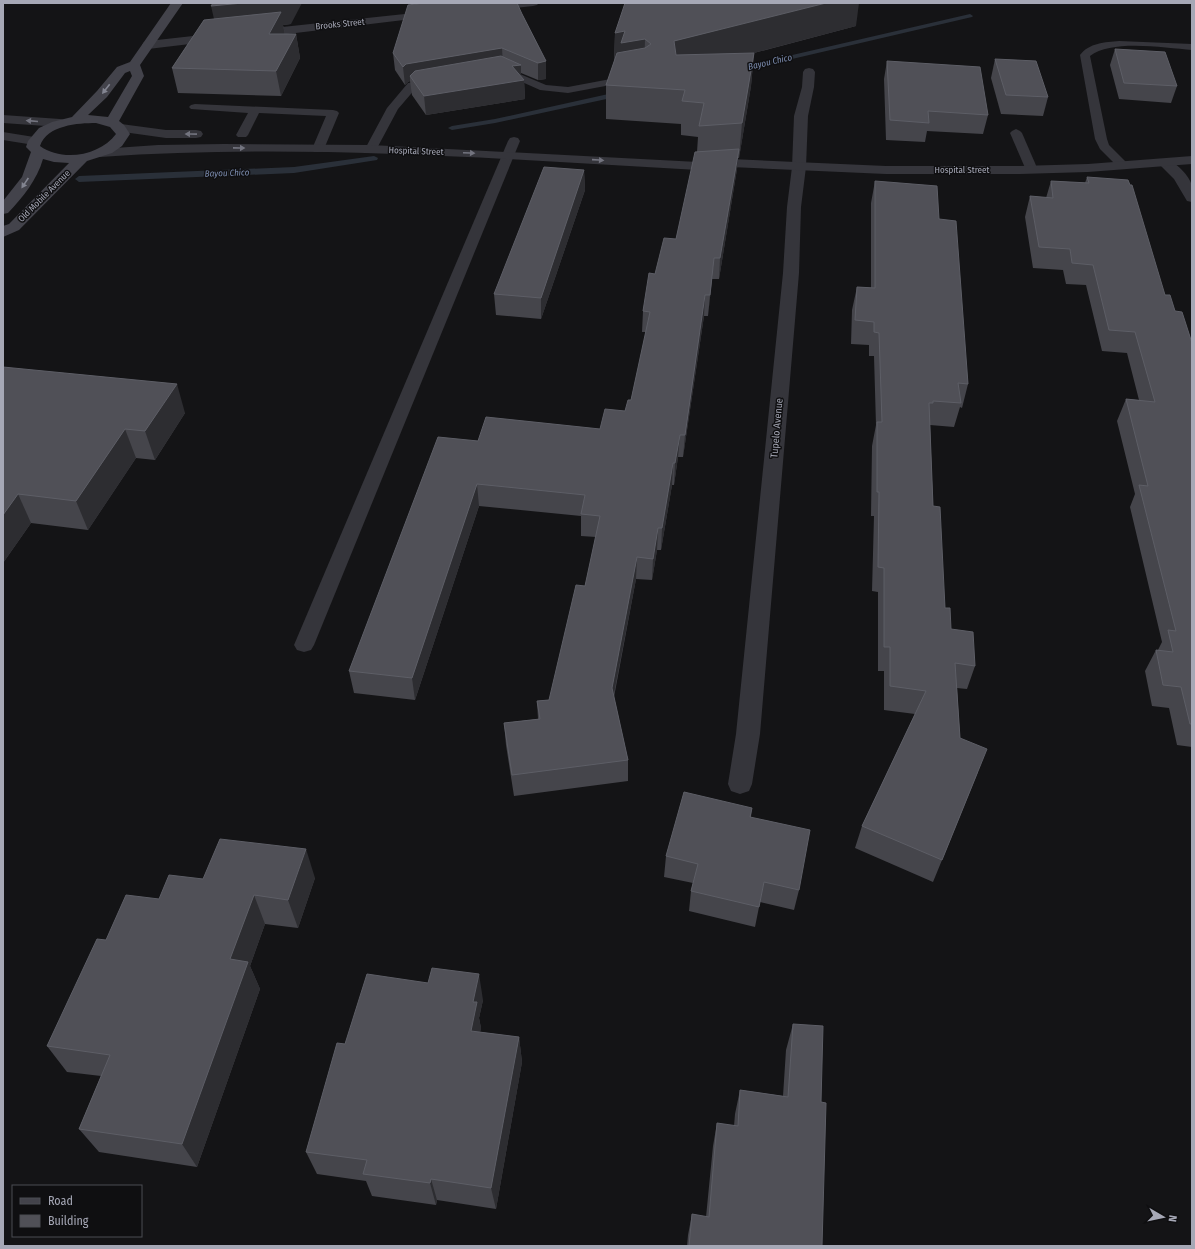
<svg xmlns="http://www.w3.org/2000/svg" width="1195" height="1249" viewBox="0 0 1195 1249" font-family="'Fira Sans Condensed',sans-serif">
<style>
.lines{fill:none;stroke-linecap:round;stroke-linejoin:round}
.stream{fill:#2a3039;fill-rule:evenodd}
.service{fill:#35353b;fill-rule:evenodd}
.minor{fill:#35353b;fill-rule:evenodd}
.tertiary{fill:#35353b;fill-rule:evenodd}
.secondary{fill:#43434b;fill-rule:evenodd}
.wall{fill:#45454b}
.shaded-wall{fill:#2d2d31}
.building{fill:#505057;stroke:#5d5e66}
.oneway{fill:#838591}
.oneway2{fill:#73747f}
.labels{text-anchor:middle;stroke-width:3;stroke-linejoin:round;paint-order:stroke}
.far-street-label{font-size:9px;fill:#a6a8b6;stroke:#0f0f11}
.far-water-label{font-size:9px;font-style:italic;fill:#7d8eb1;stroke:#0f0f11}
.street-label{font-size:10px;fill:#a6a8b6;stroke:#0f0f11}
</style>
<rect width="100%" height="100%" fill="#141416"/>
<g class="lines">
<g class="stream">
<polygon points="970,14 973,16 972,17 736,72 732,70 736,68"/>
<polygon points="622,91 626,93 625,95 495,123 452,130 448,128 452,126 495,119"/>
<polygon points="374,156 378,158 377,160 294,173 79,182 75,179 79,176 294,167"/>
</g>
<g class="service">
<path d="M1119 41 1192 44V50C1165 48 1112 39 1090 56L1107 139 1109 145 1129 165 1127 168H1119L1100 149 1095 139 1080 55C1089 43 1105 42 1119 41Z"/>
<polygon points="503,67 546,85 568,87 632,75 637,78 632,81 568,93 540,90 502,73 493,73 492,71 493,69"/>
<polygon points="436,78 441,81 440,83 416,88 398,109 375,152 367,152 365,149 387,108 408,83"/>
<polygon points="195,104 333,110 337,111 339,113 324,149 322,152 314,152 312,149 326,116 259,113 248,135 246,137 238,137 236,135 248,113 191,109 189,107 191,105"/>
<polygon points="1016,129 1020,131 1022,133 1038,170 1036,173 1028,173 1026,170 1010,133 1012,131"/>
<polygon points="514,137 518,138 520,141 314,645 311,650 304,652 297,650 294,645 508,141 510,138"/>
</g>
<g class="minor">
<polygon points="503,3 539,3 537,5 533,6 489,11 485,10 483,8 485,6"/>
<polygon points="433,11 437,12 439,14 437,16 254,38 250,37 248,34 250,31 254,30"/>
<polygon points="220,33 224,34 226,37 224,40 148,49 144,48 142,45 144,42 148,41"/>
<polygon points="809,68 813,69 815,72 814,87 808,116 806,167 801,207 799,273 760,734 752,784 749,791 740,794 731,791 728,784 736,734 783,273 787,207 792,167 794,116 802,87 803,72 805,69"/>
<polygon points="3,115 60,119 65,120 67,123 65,126 60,127 3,123"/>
<polygon points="3,132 34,137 39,138 41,141 39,144 34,145 3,140"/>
<path d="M1165 159C1175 161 1190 176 1192 186 1193 191 1192 197 1192 202L1187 201 1174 179 1158 163 1160 160Z"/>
</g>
<g class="tertiary">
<polygon points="121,124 166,130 196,130 201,131 203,134 201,137 196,138 166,138 116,131 114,128 116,125"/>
<path d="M224 144 371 145 698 162 731 159 886 166H1020L1088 164 1192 156V164L1088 172 1020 174H886L731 167 698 170C499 159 299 143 100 157L95 156 93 153 95 150 100 149 158 145Z"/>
</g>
<path class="secondary" d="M171 3H183L140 65 144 76 119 121 124 125 130 134 122 146 112 153 87 161 19 230 3 237V226L9 224 69 163 54 162 43 159C37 180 23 197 8 213L3 214V201L22 177 31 152 26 147 28 141 39 128 52 122 72 117 97 91 117 67 130 62ZM130 71 132 76 108 117 88 115 107 97 125 73ZM96 123 110 127 116 134C100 156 62 162 40 146 47 125 78 123 96 123Z"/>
</g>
<g class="wall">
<polygon points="522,14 546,61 546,79 538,80 521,73 521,78 524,80 525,99 426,115 412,95 410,81 408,82 405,85 395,70 393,53"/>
<polygon points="204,20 291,24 283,25 285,34 296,34 300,58 281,96 178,93 172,68"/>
<polygon points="856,26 754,53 751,86 739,158 738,158 737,169 719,279 712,279 708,316 704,316 683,457 678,457 674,485 672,485 661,550 657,550 652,580 636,579 614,697 628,760 628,781 514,796 506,745 504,723 538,719 537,701 549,700 585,586 596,537 581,536 581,516 479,506 415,700 354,693 349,671 478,441 600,429 625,411 631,400 646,332 642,332 643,311 655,274 676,239 697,152 698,137 681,135 681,124 606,119 606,85 614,62 615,33"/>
<polygon points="1115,49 1177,86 1171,103 1119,99 1110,65"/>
<polygon points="995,59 1048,97 1043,116 1001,114 991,78"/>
<polygon points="887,61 988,115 983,134 927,131 925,142 886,140 884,79"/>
<polygon points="584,170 585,190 541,319 496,315 494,294"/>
<polygon points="1087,177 1165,295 1192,343 1192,747 1177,745 1169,708 1152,706 1145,671 1156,650 1158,650 1162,642 1130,507 1135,494 1117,421 1126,399 1139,400 1127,353 1102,351 1086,285 1066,284 1063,270 1033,268 1025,217 1030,196 1046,198 1051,181 1085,183"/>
<polygon points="875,181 939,219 968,384 962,408 960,407 954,427 930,425 933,506 945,608 951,629 975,666 967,689 957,688 960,738 978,772 933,882 855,848 862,826 915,714 884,710 884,671 878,671 878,592 872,591 874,516 871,516 872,446 876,425 874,356 869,356 869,345 851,344 852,310 857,287 871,288 871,203"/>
<polygon points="3,367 185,413 155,460 136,458 88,530 31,523 3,563"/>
<polygon points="752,808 751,817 799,890 794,910 760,902 755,927 689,911 691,891 693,883 664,877 666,856"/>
<polygon points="315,878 298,928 265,924 250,966 260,989 197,1167 99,1152 79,1129 101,1076 67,1072 47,1046 106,940 159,899 203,879"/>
<polygon points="483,1000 479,1018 481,1028 480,1032 519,1037 522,1062 496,1209 437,1200 436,1205 372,1196 366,1181 317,1174 306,1152 345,1044"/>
<polygon points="793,1024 821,1102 822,1246 687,1246 688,1235 692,1214 706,1217 713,1146 717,1123 734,1126 735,1114 740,1090 783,1096 786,1050"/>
</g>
<g class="shaded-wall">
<polygon points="243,3 302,3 291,24 283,25 285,35 217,32 211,6"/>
<polygon points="826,3 859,3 856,26 673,74 674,41"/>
<polygon points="625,31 645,39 644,72 614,65 615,33"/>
<polygon points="296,34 300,58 281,96 276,71"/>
<polygon points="502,48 503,66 410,76 410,81 408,82 405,85 403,67 406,64"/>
<polygon points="754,53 751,86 739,158 742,123"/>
<polygon points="546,61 546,79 538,80 538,63"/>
<polygon points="521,65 521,81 524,80 525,99 426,115 424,96 512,66"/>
<polygon points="739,149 737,169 719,279 720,258"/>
<polygon points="584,170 585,190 541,319 541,298"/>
<polygon points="714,258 712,279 708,316 710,295"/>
<polygon points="705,295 704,316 683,457 685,435"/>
<polygon points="177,384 185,413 155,460 145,431"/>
<polygon points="125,429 136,458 88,530 76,501"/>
<polygon points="680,435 678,457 674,485 675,463"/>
<polygon points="673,463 672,485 661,550 662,528"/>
<polygon points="477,484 479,506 415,700 412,678"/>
<polygon points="18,494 31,523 3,563 3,515"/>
<polygon points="658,528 657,550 652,580 653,559"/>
<polygon points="637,557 636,579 611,709 612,688"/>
<polygon points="306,849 315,878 298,928 288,900"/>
<polygon points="254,895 265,924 250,966 260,989 197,1167 182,1144 230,959"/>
<polygon points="479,974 483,1000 479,1018 481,1028 475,1057 471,1031 473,1002"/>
<polygon points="519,1037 522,1062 496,1209 491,1188"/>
<polygon points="431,1179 437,1200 436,1205 430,1183"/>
</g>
<g class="building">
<polygon points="213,3 243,3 211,6"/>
<polygon points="424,3 517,3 522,14 546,61 538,63 502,48 406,64 403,67 393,53 408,5"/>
<polygon points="625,3 826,3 674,41 676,55 754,53 742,123 699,126 704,103 682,101 685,90 606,85 617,53 645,48 651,44 645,39 621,43 625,31 615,33"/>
<polygon points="281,12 269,34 296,34 276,71 172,68 204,20"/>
<polygon points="1115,49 1165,52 1177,86 1124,83"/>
<polygon points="501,56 521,65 512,66 524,80 424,96 410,76 415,71"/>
<polygon points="995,59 1036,61 1048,97 1006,95"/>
<polygon points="887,61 980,67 988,115 928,111 929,123 890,120"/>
<polygon points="739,149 720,258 714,258 710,295 705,295 685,435 680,435 675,463 673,463 662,528 658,528 653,559 637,557 612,688 628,760 512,775 504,723 540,719 537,701 549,700 576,585 585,586 600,516 581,514 585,495 477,484 412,678 349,671 438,437 478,441 486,417 600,429 605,409 625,411 628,400 631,400 650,312 643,311 649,273 655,274 664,238 676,239 695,152"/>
<polygon points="544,167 584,170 541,298 494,294"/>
<polygon points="1087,177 1128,180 1130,185 1132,185 1165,295 1170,295 1175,311 1182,312 1192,343 1192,724 1190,724 1181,687 1163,685 1156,650 1173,652 1168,630 1176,631 1139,485 1148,486 1126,399 1155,402 1135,332 1109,330 1093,265 1072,263 1070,249 1039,247 1030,196 1053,198 1051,181 1089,183"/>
<polygon points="875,181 937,186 939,219 956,221 968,384 958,383 961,403 933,401 933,403 929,403 933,506 940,507 945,608 950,608 951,629 973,632 975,666 955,663 960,738 987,749 942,860 862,826 926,691 890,686 890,647 884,647 884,568 878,567 879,492 877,492 877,422 882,422 879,333 874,332 874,322 855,320 857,287 875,288"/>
<polygon points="3,367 177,384 145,431 125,429 76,501 18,494 3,515"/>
<polygon points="684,792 752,808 750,817 810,830 799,890 764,882 759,907 691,891 698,864 666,856"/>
<polygon points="220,839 306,849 288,900 254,895 230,959 248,962 182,1144 79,1129 110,1055 47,1046 97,939 106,940 126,895 159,899 169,875 203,879"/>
<polygon points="432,968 479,974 473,1002 477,1002 471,1031 519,1037 491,1188 431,1179 430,1183 363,1174 367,1160 306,1152 337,1043 345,1044 367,974 428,983"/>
<polygon points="793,1024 823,1026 821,1102 826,1103 822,1246 689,1246 692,1214 709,1217 717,1123 738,1126 740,1090 788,1097"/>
</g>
<defs><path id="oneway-solid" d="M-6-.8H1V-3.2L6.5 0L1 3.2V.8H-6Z"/></defs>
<g class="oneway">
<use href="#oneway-solid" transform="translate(106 89) rotate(128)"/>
<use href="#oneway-solid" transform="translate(25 183) rotate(124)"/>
</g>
<g class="oneway2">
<use href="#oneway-solid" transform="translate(32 121) rotate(-175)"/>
<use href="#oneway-solid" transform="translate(191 134) rotate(-179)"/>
<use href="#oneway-solid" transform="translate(239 148) rotate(1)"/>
<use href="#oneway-solid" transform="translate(469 153) rotate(3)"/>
<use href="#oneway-solid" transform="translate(598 160) rotate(4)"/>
</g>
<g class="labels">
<g class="far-street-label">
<text transform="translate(340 24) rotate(-6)" y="3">Brooks Street</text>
<text transform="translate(416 151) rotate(2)" y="3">Hospital Street</text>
<text x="962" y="173">Hospital Street</text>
<text transform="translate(44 196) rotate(-45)" y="3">Old Mobile Avenue</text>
</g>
<g class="far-water-label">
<text transform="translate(770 62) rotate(-13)" y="3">Bayou Chico</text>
<text transform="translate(227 173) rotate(-2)" y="3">Bayou Chico</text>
</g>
<g class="street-label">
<text transform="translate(776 428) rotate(-85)" y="4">Tupelo Avenue</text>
</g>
</g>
<rect width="1195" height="1249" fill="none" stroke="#a6a8b6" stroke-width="8"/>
<rect x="12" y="1185" width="130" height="52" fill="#0f0f11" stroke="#4b4c53"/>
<rect x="20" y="1198" width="20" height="6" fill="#43434b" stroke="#4b4c53"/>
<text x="48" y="1205" font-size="12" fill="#a6a8b6">Road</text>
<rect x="20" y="1215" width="20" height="12" fill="#505057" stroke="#4b4c53"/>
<text x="48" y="1225" font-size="12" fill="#a6a8b6">Building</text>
<g transform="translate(1163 1217) rotate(99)" stroke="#0f0f11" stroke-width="3" paint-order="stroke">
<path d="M0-3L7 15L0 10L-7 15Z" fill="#a6a8b6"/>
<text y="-6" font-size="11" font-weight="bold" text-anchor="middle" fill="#a6a8b6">N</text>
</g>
</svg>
